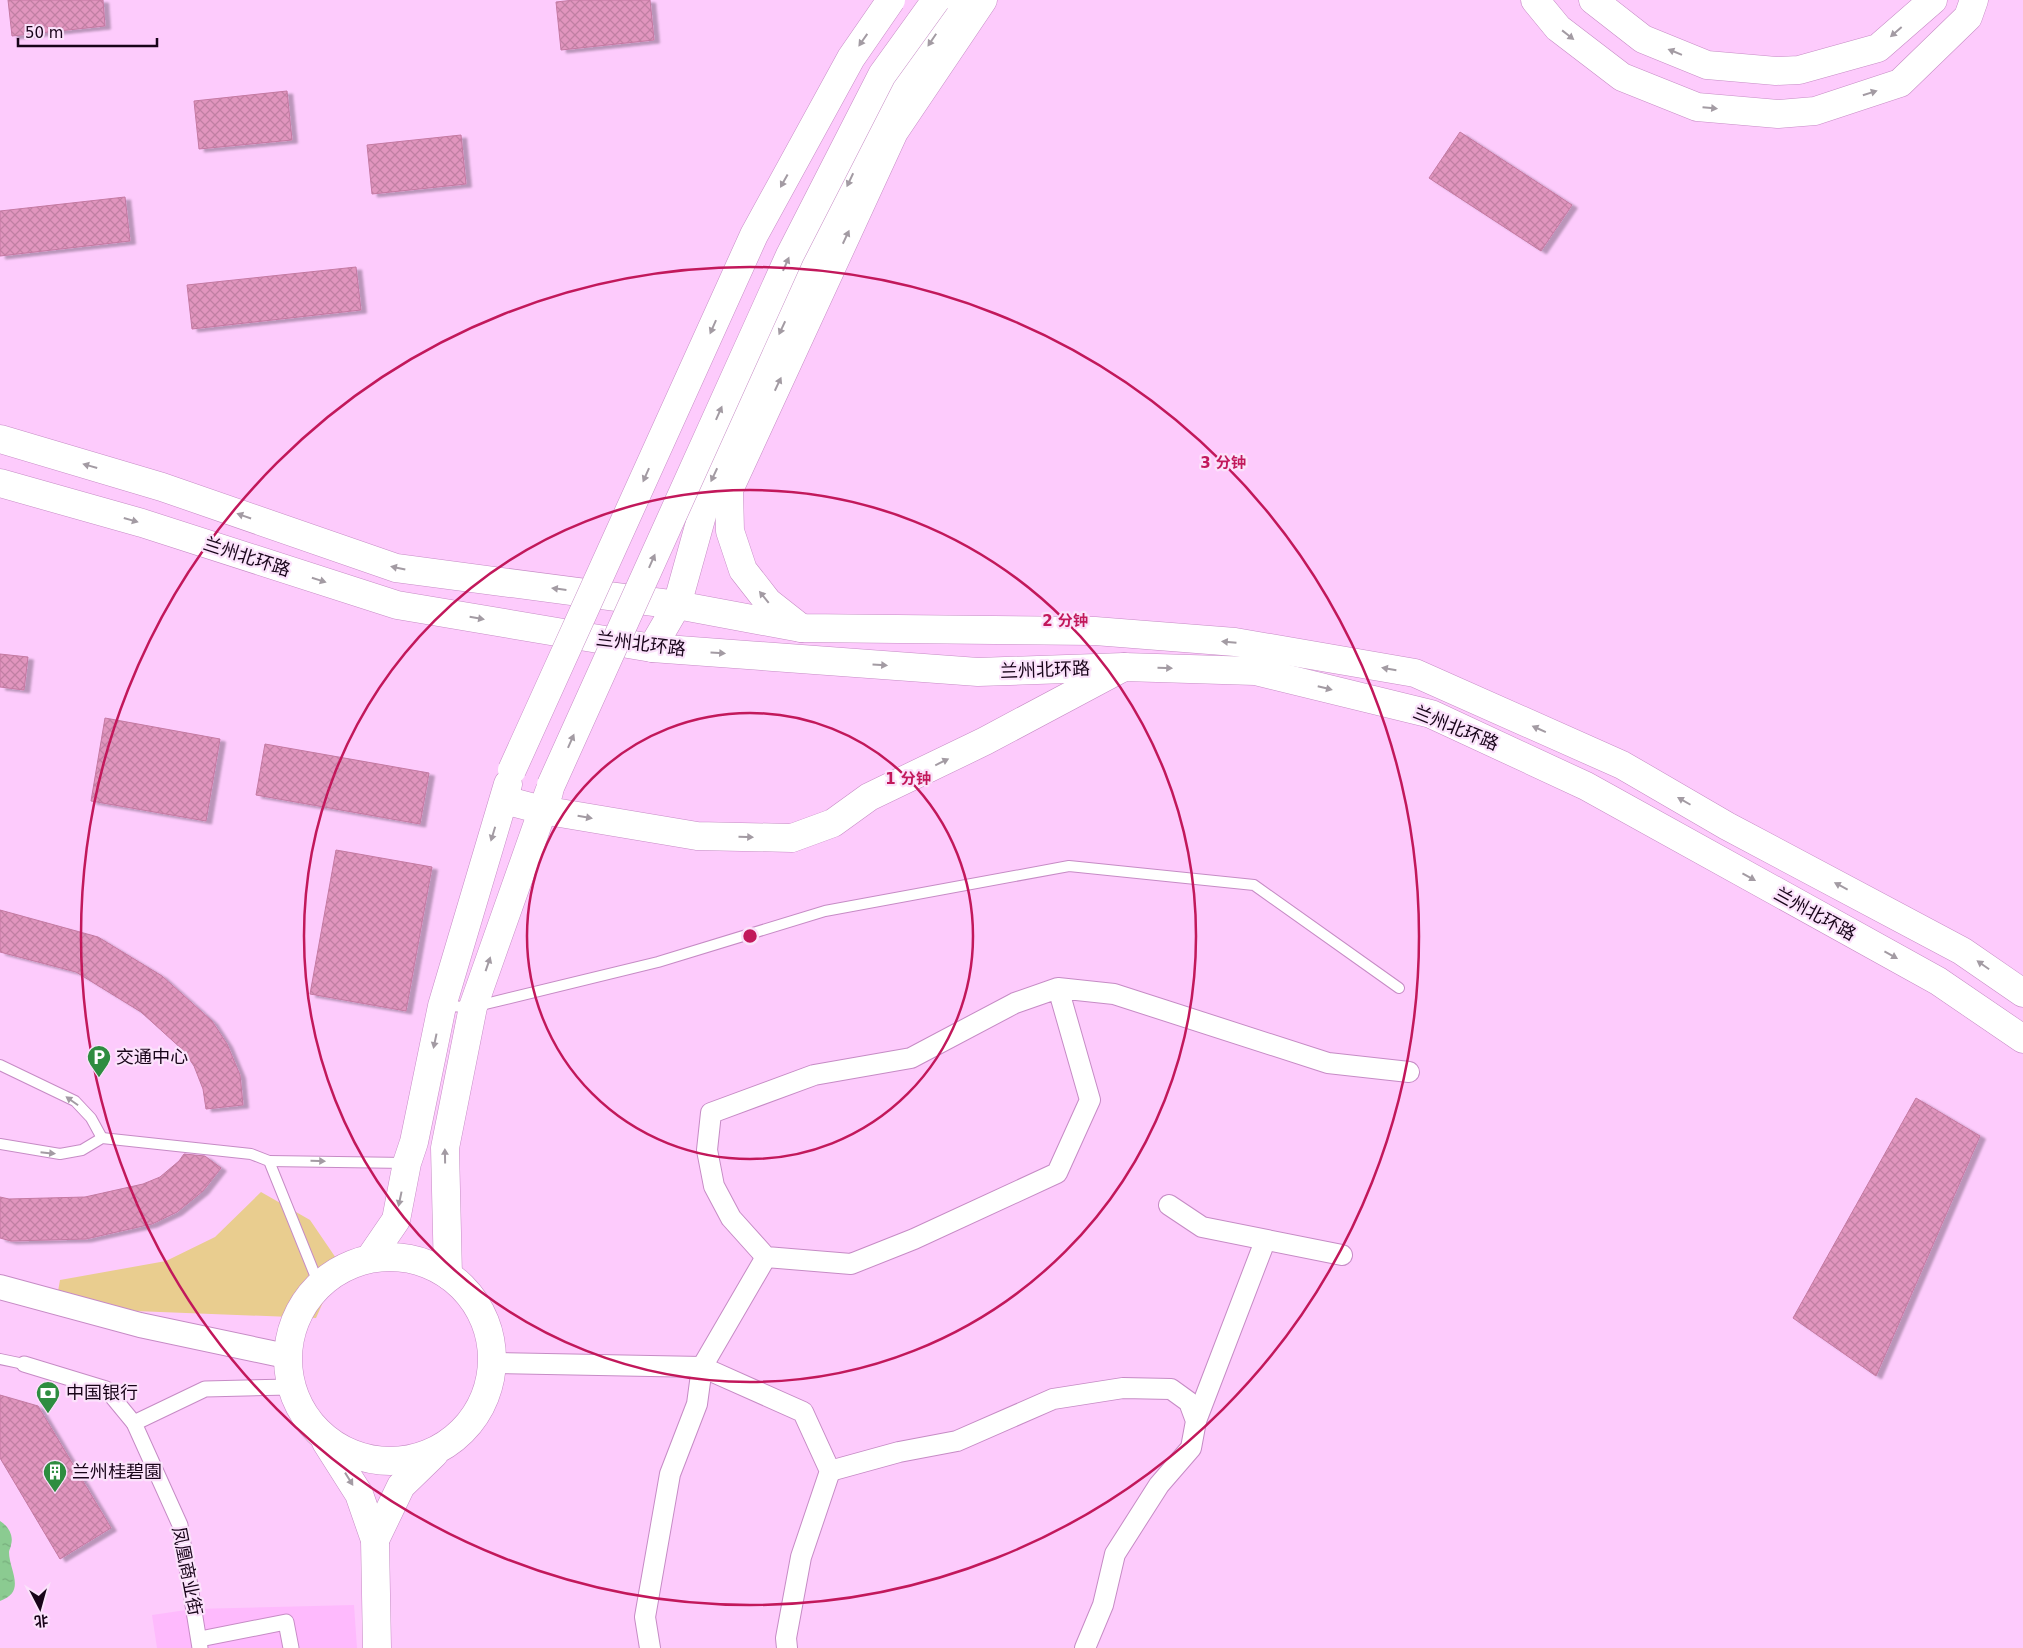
<svg xmlns="http://www.w3.org/2000/svg" width="2023" height="1648" viewBox="0 0 2023 1648" font-family="'DejaVu Sans','Noto Sans SC',sans-serif">
<style>
.built{fill:#febafd}
.green{fill:#e9cd8f}
.water{fill:url(#water-ripples)}
.building{fill:url(#building-cross-hatch);stroke:#c479a2;filter:url(#shadow)}
.lines{fill:none;stroke-linecap:round;stroke-linejoin:round}
.service-casing{stroke:#c68bc5;stroke-width:12}
.pedestrian-casing{stroke:#c68bc5;stroke-width:17}
.minor-casing{stroke:#c68bc5;stroke-width:22}
.tertiary-casing{stroke:#c68bc5;stroke-width:26}
.secondary-casing{stroke:#c68bc5;stroke-width:29}
.primary-casing{stroke:#c68bc5;stroke-width:29}
.trunk-casing{stroke:#c68bc5;stroke-width:29}
.service{stroke:#fff;stroke-width:10}
.pedestrian{stroke:#fff;stroke-width:15}
.minor{stroke:#fff;stroke-width:20}
.tertiary{stroke:#fff;stroke-width:24}
.secondary{stroke:#fff;stroke-width:28}
.primary{stroke:#fff;stroke-width:28}
.trunk{stroke:#fff;stroke-width:28}
.secondary-bridge-casing{stroke:#c68bc5;stroke-width:29;stroke-linecap:butt}
.secondary-bridge{stroke:#fff;stroke-width:28}
.oneway{fill:#a39ba3}
.ring{fill:none;stroke:#c2185b;stroke-width:2.5}
.labels{text-anchor:middle;stroke-width:4.5;stroke-linejoin:round;paint-order:stroke}
.street-label{font-size:18px;fill:#180419;stroke:#fbe2fb}
.poi-label{font-size:18px;fill:#180419;stroke:#fbe2fb;text-anchor:start}
.centre{fill:#c2185b;stroke:#fbe2fb;stroke-width:2.5}
.ring-label{font-size:15px;text-anchor:middle;font-weight:bold;fill:#c2185b;stroke:#fbe2fb;stroke-width:4.5;stroke-linejoin:round;paint-order:stroke}
</style>
<defs>
<pattern id="water-ripples" width="26" height="14" patternUnits="userSpaceOnUse" patternTransform="scale(1.25)"><rect width="26" height="14" fill="#8bcb91"/><path d="M2 4q2-2 4 0t4 0M15 11q2-2 4 0t4 0" fill="none" stroke="#77ad7c"/></pattern>
<pattern id="building-cross-hatch" width="8" height="8" patternUnits="userSpaceOnUse" patternTransform="scale(1.25)"><rect width="8" height="8" fill="#e195be"/><path d="M0 0l8 8M0 8l8-8" fill="none" stroke="#c07fa3"/></pattern>
<filter id="shadow"><feDropShadow dx="5.5" dy="3" stdDeviation="1" flood-color="#0004"/></filter>
</defs>
<rect width="100%" height="100%" fill="#fdcbfc"/>
<polygon class="built" points="354,1605 357,1648 157,1648 152,1615 193,1609"/>
<polygon class="green" points="261,1192 310,1220 340,1264 316,1318 135,1311 57,1297 60,1280 166,1261 215,1237"/>
<path class="water" d="M0 1521C8 1526 14 1535 11 1545 11 1547 9 1550 9 1552 9 1570 27 1592 0 1601Z"/>
<g class="building">
<polygon points="8,0 103,0 105,26 12,36"/>
<polygon points="574,0 650,0 654,40 561,50 556,2"/>
<polygon points="287,91 292,140 199,149 194,101"/>
<polygon points="1460,132 1572,205 1541,251 1429,178"/>
<polygon points="461,135 466,184 372,194 367,145"/>
<polygon points="125,197 130,241 0,256 0,211"/>
<polygon points="356,267 361,310 192,329 187,285"/>
<polygon points="0,654 28,657 24,690 0,687"/>
<polygon points="105,718 220,739 206,821 91,801"/>
<polygon points="265,744 429,773 420,824 256,795"/>
<polygon points="336,850 432,867 406,1011 310,994"/>
<polygon points="0,910 98,937 162,976 212,1021 227,1044 240,1075 243,1105 206,1109 203,1089 194,1066 184,1051 141,1012 76,972 0,952"/>
<polygon points="1916,1098 1980,1136 1876,1376 1793,1318"/>
<polygon points="184,1154 205,1156 221,1168 203,1191 177,1212 152,1224 86,1239 11,1241 0,1238 0,1197 9,1199 85,1197 143,1184 160,1177 179,1161"/>
<polygon points="0,1395 38,1406 111,1528 60,1559 0,1458"/>
</g>
<g class="lines">
<g class="service-casing">
<g id="service">
<polyline points="443,1006 473,1007 658,962 825,911 1069,866 1254,885 1399,988"/>
<polyline points="0,1065 75,1101 91,1118 102,1138"/>
<polyline points="0,1144 60,1154 82,1150 102,1138 251,1154 269,1161 319,1285"/>
<polyline points="269,1161 406,1163"/>
<polyline points="0,1359 24,1364"/>
</g>
</g>
<g class="pedestrian-casing">
<g id="pedestrian">
<polyline points="24,1364 106,1389 134,1423 180,1525 200,1648"/>
<polyline points="134,1423 205,1389 290,1387"/>
<polyline points="200,1639 286,1622 291,1648"/>
</g>
</g>
<g class="minor-casing">
<g id="minor">
<polyline points="1058,988 1090,1100 1057,1173 914,1239 851,1264 766,1257 731,1218 714,1186 707,1150 711,1113 814,1075 911,1058 1015,1003 1058,988 1114,994 1328,1063 1409,1072"/>
<polyline points="1169,1205 1202,1227 1342,1255"/>
<polyline points="493,1363 702,1367 803,1412 830,1471 801,1557 786,1638 787,1648"/>
<polyline points="1196,1421 1265,1241"/>
<polyline points="830,1471 899,1452 957,1441 1053,1399 1123,1388 1171,1389 1189,1402 1196,1421 1191,1448 1159,1485 1115,1554 1103,1605 1085,1648"/>
<polyline points="650,1648 645,1617 670,1474 697,1404 702,1367 766,1257"/>
</g>
</g>
<g class="tertiary-casing">
<polyline id="tertiary" points="0,1287 140,1325 286,1356"/>
</g>
<g class="secondary-casing">
<g id="secondary">
<polyline points="1535,0 1558,28 1622,77 1697,107 1778,114 1815,111 1900,83 1968,17 1974,0"/>
<polyline points="1593,0 1643,39 1707,65 1776,71 1799,70 1878,48 1933,0"/>
<polyline points="504,800 542,810 697,836 792,838 833,823 869,797 985,741 1124,667"/>
<circle cx="390" cy="1359" r="102"/>
<polyline points="370,1258 396,1220 407,1163 414,1142 442,1006 508,784"/>
<polyline points="448,1275 445,1148 473,1007 549,792"/>
<polyline points="326,1442 359,1494 375,1540 377,1648"/>
<polyline points="375,1540 401,1486 434,1454"/>
</g>
</g>
<g class="primary-casing">
<g id="primary">
<polyline points="801,628 768,602 743,570 730,531 729,490 894,132 983,0"/>
<polyline points="652,648 677,605 711,483 877,122 960,0"/>
</g>
</g>
<g class="trunk-casing">
<g id="trunk">
<polyline points="0,439 162,487 396,568 677,605 801,628 1095,631 1235,642 1415,673 1622,765 1727,826 1962,951 2023,993"/>
<polyline points="0,483 142,523 397,605 652,648 978,672 1124,667 1255,671 1431,714 1586,786 1938,981 2023,1039"/>
</g>
</g>
<use href="#service" class="service"/>
<use href="#pedestrian" class="pedestrian"/>
<use href="#minor" class="minor"/>
<use href="#tertiary" class="tertiary"/>
<use href="#secondary" class="secondary"/>
<use href="#primary" class="primary"/>
<use href="#trunk" class="trunk"/>
<g class="secondary-bridge-casing">
<g id="secondary-bridge">
<polyline points="512,770 754,235 851,58 891,0"/>
<polyline points="551,785 790,255 882,75 936,0"/>
</g>
</g>
<use href="#secondary-bridge" class="secondary-bridge"/>
</g>
<defs><path id="oneway-solid" d="M-6-.8H1V-3.2L6.5 0L1 3.2V.8H-6Z" transform="scale(1.25)"/></defs>
<g class="oneway">
<use href="#oneway-solid" transform="translate(1896 32) rotate(139)"/>
<use href="#oneway-solid" transform="translate(1568 35) rotate(38)"/>
<use href="#oneway-solid" transform="translate(863 40) rotate(125)"/>
<use href="#oneway-solid" transform="translate(932 40) rotate(124)"/>
<use href="#oneway-solid" transform="translate(1675 52) rotate(-158)"/>
<use href="#oneway-solid" transform="translate(1870 93) rotate(-18)"/>
<use href="#oneway-solid" transform="translate(1710 108) rotate(5)"/>
<use href="#oneway-solid" transform="translate(850 180) rotate(115)"/>
<use href="#oneway-solid" transform="translate(784 181) rotate(119)"/>
<use href="#oneway-solid" transform="translate(846 237) rotate(-65)"/>
<use href="#oneway-solid" transform="translate(786 264) rotate(-66)"/>
<use href="#oneway-solid" transform="translate(713 327) rotate(114)"/>
<use href="#oneway-solid" transform="translate(782 328) rotate(115)"/>
<use href="#oneway-solid" transform="translate(778 384) rotate(-65)"/>
<use href="#oneway-solid" transform="translate(719 413) rotate(-66)"/>
<use href="#oneway-solid" transform="translate(90 466) rotate(-164)"/>
<use href="#oneway-solid" transform="translate(646 475) rotate(114)"/>
<use href="#oneway-solid" transform="translate(714 475) rotate(115)"/>
<use href="#oneway-solid" transform="translate(244 516) rotate(-161)"/>
<use href="#oneway-solid" transform="translate(131 520) rotate(16)"/>
<use href="#oneway-solid" transform="translate(652 561) rotate(-66)"/>
<use href="#oneway-solid" transform="translate(398 568) rotate(-168)"/>
<use href="#oneway-solid" transform="translate(319 580) rotate(18)"/>
<use href="#oneway-solid" transform="translate(559 589) rotate(-173)"/>
<use href="#oneway-solid" transform="translate(764 597) rotate(-129)"/>
<use href="#oneway-solid" transform="translate(477 618) rotate(10)"/>
<use href="#oneway-solid" transform="translate(1229 642) rotate(-175)"/>
<use href="#oneway-solid" transform="translate(718 653) rotate(4)"/>
<use href="#oneway-solid" transform="translate(880 665) rotate(4)"/>
<use href="#oneway-solid" transform="translate(1165 668) rotate(2)"/>
<use href="#oneway-solid" transform="translate(1389 669) rotate(-170)"/>
<use href="#oneway-solid" transform="translate(1325 688) rotate(14)"/>
<use href="#oneway-solid" transform="translate(1539 729) rotate(-156)"/>
<use href="#oneway-solid" transform="translate(571 741) rotate(-66)"/>
<use href="#oneway-solid" transform="translate(942 762) rotate(-26)"/>
<use href="#oneway-solid" transform="translate(1684 801) rotate(-150)"/>
<use href="#oneway-solid" transform="translate(585 817) rotate(10)"/>
<use href="#oneway-solid" transform="translate(493 834) rotate(107)"/>
<use href="#oneway-solid" transform="translate(746 837) rotate(2)"/>
<use href="#oneway-solid" transform="translate(1749 877) rotate(29)"/>
<use href="#oneway-solid" transform="translate(1841 886) rotate(-152)"/>
<use href="#oneway-solid" transform="translate(1891 955) rotate(29)"/>
<use href="#oneway-solid" transform="translate(488 964) rotate(-71)"/>
<use href="#oneway-solid" transform="translate(1983 965) rotate(-145)"/>
<use href="#oneway-solid" transform="translate(435 1041) rotate(102)"/>
<use href="#oneway-solid" transform="translate(72 1101) rotate(-145)"/>
<use href="#oneway-solid" transform="translate(48 1153) rotate(6)"/>
<use href="#oneway-solid" transform="translate(445 1156) rotate(-91)"/>
<use href="#oneway-solid" transform="translate(318 1161) rotate(1)"/>
<use href="#oneway-solid" transform="translate(400 1199) rotate(102)"/>
<use href="#oneway-solid" transform="translate(349 1479) rotate(58)"/>
</g>
<g class="ring">
<circle cx="750" cy="936" r="223"/>
<circle cx="750" cy="936" r="446"/>
<circle cx="750" cy="936" r="669"/>
</g>
<defs>
<g id="parking-pin" transform="scale(1.25)"><path d="M0 17L-7.5 6A9.5 9.5 0 1 1 7.5 6Z" fill="#2e8d40" stroke="#fbe2fb"/><path d="M-3.5-5.5H1a3.5 3.5 0 0 1 0 7H-1V5.5H-3.5ZM-1-3.4V-.6H.8a1.4 1.4 0 0 0 0-2.8Z" fill="#fff"/></g>
<g id="bank-pin" transform="scale(1.25)"><path d="M0 17L-7.5 6A9.5 9.5 0 1 1 7.5 6Z" fill="#2e8d40" stroke="#fbe2fb"/><path d="M-6-4H6V4H-6ZM0-2.3a2.3 2.3 0 1 0 0 4.6a2.3 2.3 0 1 0 0-4.6Z" fill="#fff"/></g>
<g id="building-pin" transform="scale(1.25)"><path d="M0 17L-7.5 6A9.5 9.5 0 1 1 7.5 6Z" fill="#2e8d40" stroke="#fbe2fb"/><path d="M-4-6H4V6H1V3H-1V6H-4ZM-2.5-4.3h1.7v1.8h-1.7ZM.8-4.3h1.7v1.8H.8ZM-2.5-1h1.7V.8h-1.7ZM.8-1h1.7V.8H.8Z" fill="#fff"/></g>
</defs>
<g fill-rule="evenodd">
<use href="#parking-pin" x="99" y="1057"/>
<use href="#bank-pin" x="48" y="1393"/>
<use href="#building-pin" x="55" y="1472"/>
</g>
<g class="labels">
<g class="street-label">
<text transform="translate(247 557) rotate(18)" y="6">兰州北环路</text>
<text transform="translate(641 644) rotate(7)" y="6">兰州北环路</text>
<text transform="translate(1045 670) rotate(-2)" y="6">兰州北环路</text>
<text transform="translate(1456 728) rotate(22)" y="6">兰州北环路</text>
<text transform="translate(1815 914) rotate(29)" y="6">兰州北环路</text>
<text transform="translate(187 1571) rotate(79)" y="6">凤凰商业街</text>
</g>
<g class="poi-label">
<text x="116" y="1063">交通中心</text>
<text x="66" y="1399">中国银行</text>
<text x="72" y="1478">兰州桂碧園</text>
</g>
</g>
<circle cx="750" cy="936" r="8" class="centre"/>
<g class="ring-label">
<text x="1223" y="468">3 分钟</text>
<text x="1065" y="626">2 分钟</text>
<text x="908" y="784">1 分钟</text>
</g>
<g transform="translate(40 1608) rotate(174)" stroke="#fbe2fb" stroke-width="4" paint-order="stroke">
<path d="M0-4L9 19L0 12L-9 19Z" fill="#180419"/>
<text y="-8" font-size="14" font-weight="bold" text-anchor="middle" fill="#180419">北</text>
</g>
<path d="M18 38v8h139v-8" fill="none" stroke="#180419" stroke-width="2.5"/>
<text x="25" y="38" font-size="15" fill="#180419" stroke="#fbe2fb" stroke-width="4" paint-order="stroke">50 m</text>
</svg>
